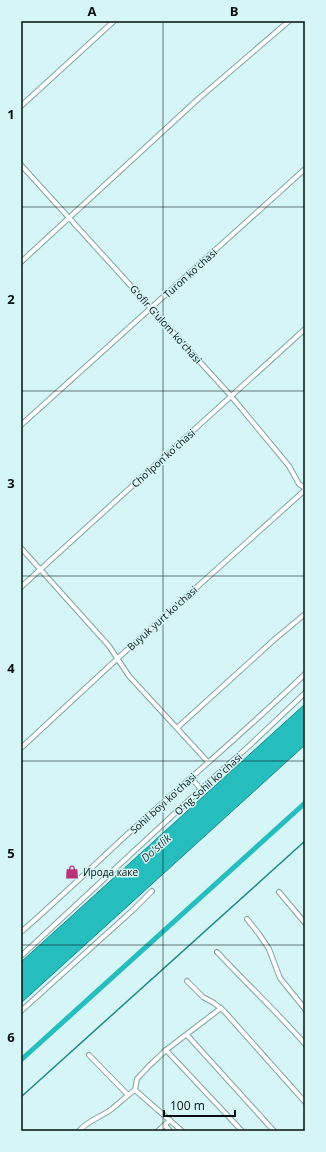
<svg xmlns="http://www.w3.org/2000/svg" width="326" height="1152" viewBox="0 0 326 1152" font-family="'Open Sans',sans-serif">
<style>
.water{fill:#26bdbf;stroke:#1c898a}
.lines{fill:none;stroke-linecap:round;stroke-linejoin:round}
.stream{stroke:#1c898a;stroke-width:1.5}
.canal{stroke:#26bdbf;stroke-width:5}
.street-casing{stroke:#84a3a3;stroke-width:6}
.street{stroke:#fff;stroke-width:4}
.grid{fill:none;stroke:#050f0f;stroke-width:1;stroke-opacity:0.55}
.labels{text-anchor:middle;stroke-width:3;stroke-linejoin:round;paint-order:stroke}
.street-label{font-size:10px;fill:#050f0f;stroke:#d5f5f6}
.poi-label{font-size:10px;fill:#050f0f;stroke:#d5f5f6;text-anchor:start}
.water-label{font-size:11px;font-style:italic;fill:#1c3334;stroke:#d5f5f6}
.neatline{fill:none;stroke:#050f0f;stroke-width:1.5}
.grid-label{font-size:13px;text-anchor:middle;font-weight:bold;fill:#050f0f}
</style>
<rect width="100%" height="100%" fill="#d5f5f6"/>
<polygon class="water" points="305,704 305,745 21,1003 21,962"/>
<g class="lines">
<polyline class="stream" points="21,1097 305,841"/>
<polyline class="canal" points="21,1060 305,803"/>
<g class="street-casing">
<g id="street">
<polyline points="21,106 114,21"/>
<polyline points="21,165 231,396 289,466 299,484 305,488"/>
<polyline points="21,262 197,100 289,21"/>
<polyline points="21,425 305,169"/>
<polyline points="21,548 109,646 129,676 208,762"/>
<polyline points="21,587 305,329"/>
<polyline points="177,728 275,639 305,614"/>
<polyline points="21,748 118,658 305,490"/>
<polyline points="191,778 201,789"/>
<polyline points="279,892 305,923"/>
<polyline points="247,919 259,934 269,949 280,978 305,1009"/>
<path d="M21 932C59 899 95 864 132 830 190 778 249 728 305 674"/>
<path d="M217 952C246 983 277 1012 305 1044"/>
<polyline points="21,956 201,789 249,746 305,693"/>
<polyline points="187,981 203,997 214,1003 224,1011 305,1102"/>
<polyline points="21,1011 133,910 152,891"/>
<polyline points="187,1035 274,1131"/>
<polyline points="166,1050 242,1131"/>
<polyline points="89,1055 128,1095"/>
<polyline points="135,1090 182,1131"/>
<polyline points="165,1125 170,1131"/>
<path d="M79 1131C88 1120 102 1117 113 1108 121 1102 127 1095 135 1090L137 1079 149 1066 166 1050 221 1008"/>
<polyline points="158,1131 170,1120"/>
</g>
</g>
<use href="#street" class="street"/>
</g>
<path class="grid" d="M163 21V1131M21 207H305M21 391H305M21 576H305M21 761H305M21 945H305"/>
<defs>
<g id="shop-bare" transform="scale(1.08)"><path d="M-5-2.5h2.3a2.7 3.5 0 0 1 5.4 0H5L5.5 6h-11ZM-1.5-2.5h3a1.5 2.3 0 0 0-3 0Z" fill="#b73276" stroke="#d5f5f6" stroke-width="2.5" paint-order="stroke"/></g>
</defs>
<g fill-rule="evenodd">
<use href="#shop-bare" x="72" y="872"/>
</g>
<g class="labels">
<g class="street-label">
<text transform="translate(190 273) rotate(-42)" y="4">Turon ko'chasi</text>
<text transform="translate(166 324) rotate(48)" y="4">G'ofir G'ulom ko'chasi</text>
<text transform="translate(163 458) rotate(-42)" y="4">Cho'lpon ko'chasi</text>
<text transform="translate(162 618) rotate(-42)" y="4">Buyuk yurt ko'chasi</text>
<text transform="translate(208 784) rotate(-42)" y="4">O'ng Sohil ko'chasi</text>
<text transform="translate(163 803) rotate(-42)" y="4">Sohil boyi ko'chasi</text>
</g>
<g class="poi-label">
<text x="83" y="876">Ирода каке</text>
</g>
<g class="water-label">
<text transform="translate(156 848) rotate(-42)" y="4">Do'stlik</text>
</g>
</g>
<rect width="326" height="1152" fill="none" stroke="#d5f5f6" stroke-width="44"/>
<path d="M164 1110v6h71v-6" fill="none" stroke="#050f0f" stroke-width="2"/>
<text x="170" y="1110" font-size="12" fill="#050f0f" stroke="#d5f5f6" stroke-width="3" paint-order="stroke">100 m</text>
<rect x="22" y="22" width="282" height="1108" class="neatline"/>
<g class="grid-label">
<text x="92" y="16">A</text>
<text x="234" y="16">B</text>
<text x="11" y="119">1</text>
<text x="11" y="304">2</text>
<text x="11" y="488">3</text>
<text x="11" y="673">4</text>
<text x="11" y="858">5</text>
<text x="11" y="1042">6</text>
</g>
</svg>
